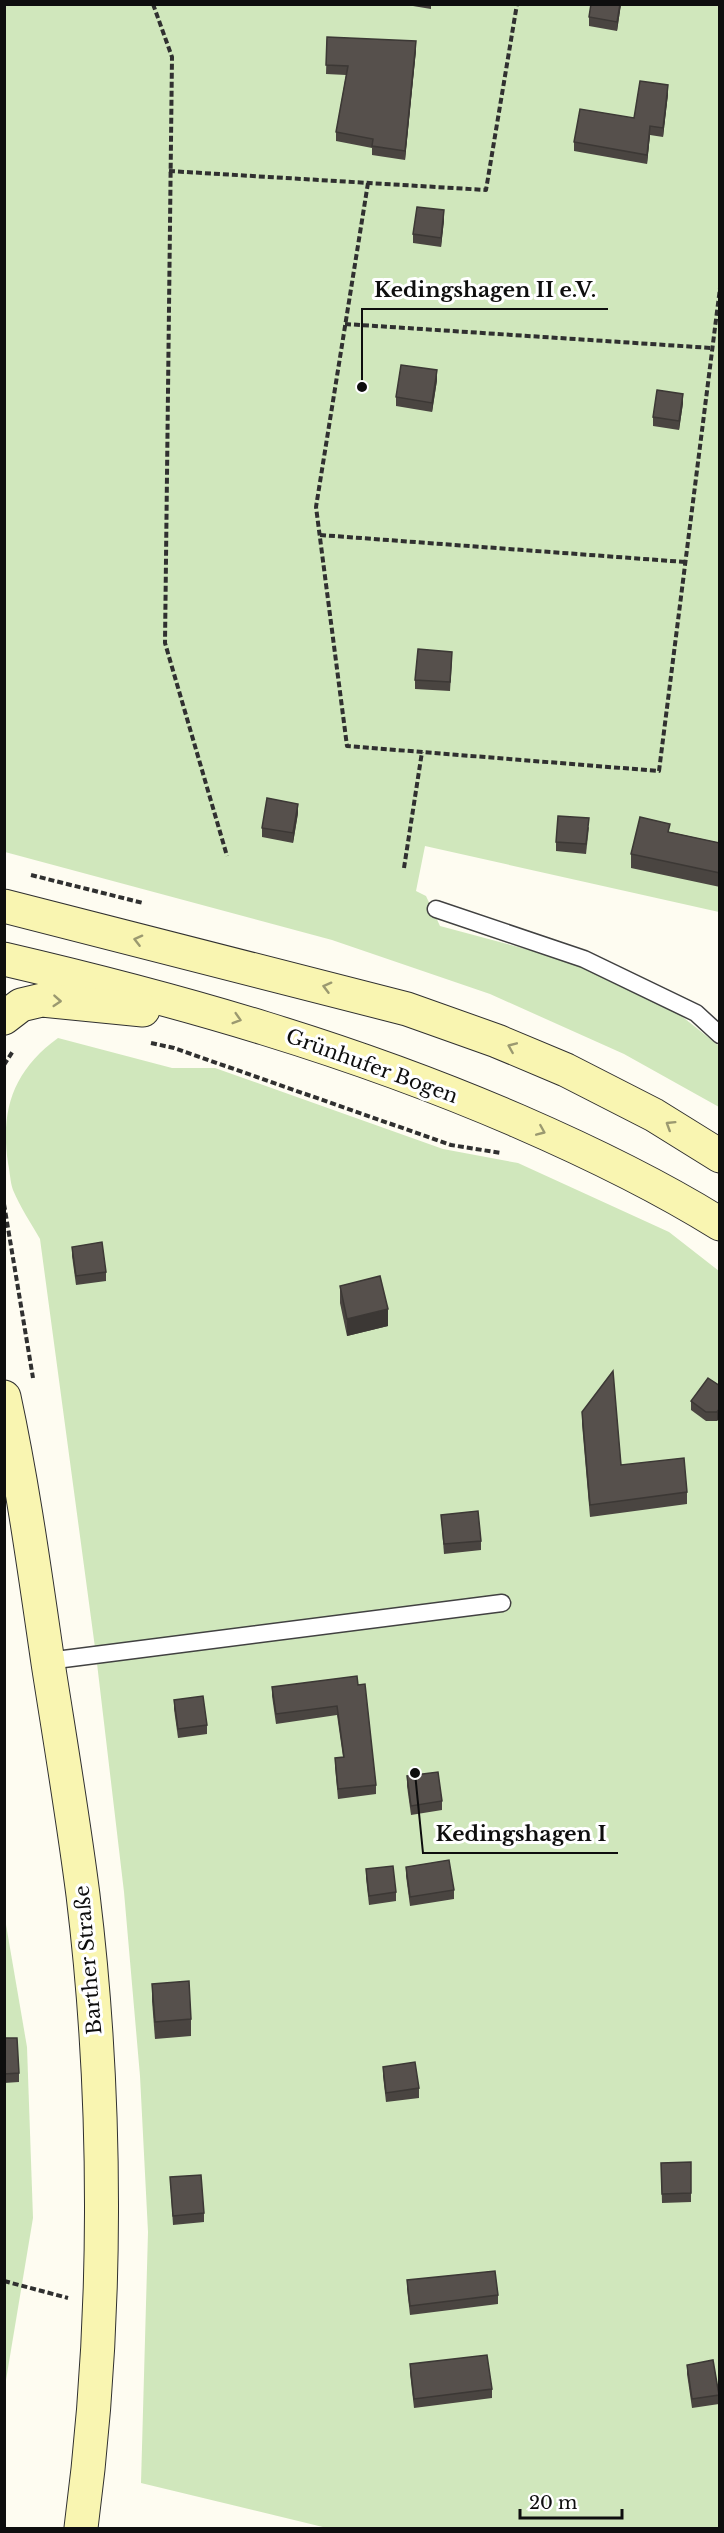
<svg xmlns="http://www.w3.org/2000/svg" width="724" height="2533" viewBox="0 0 724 2533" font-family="'Libre Baskerville',serif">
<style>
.grass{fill:#d0e7bc}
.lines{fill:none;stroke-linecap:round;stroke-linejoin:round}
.lane-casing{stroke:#414141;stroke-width:19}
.secondary-casing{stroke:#303030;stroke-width:35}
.path{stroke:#303030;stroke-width:4;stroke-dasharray:6 3;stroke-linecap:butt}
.lane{stroke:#fff;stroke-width:16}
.secondary{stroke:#f9f5b1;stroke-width:33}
.wall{fill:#4a4541}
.shaded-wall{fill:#3c3835}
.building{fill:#56504c;stroke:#3c3835;stroke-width:1.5}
.oneway{stroke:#9b9970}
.labels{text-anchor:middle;stroke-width:6;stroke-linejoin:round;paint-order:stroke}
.street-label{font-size:20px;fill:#0e0e0e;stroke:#fff}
.leader{fill:none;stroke:#0e0e0e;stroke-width:2}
.callout-dot{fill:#0e0e0e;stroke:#fff;stroke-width:2}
.callout-label{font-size:21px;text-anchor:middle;font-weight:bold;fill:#0e0e0e;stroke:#fff;stroke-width:6;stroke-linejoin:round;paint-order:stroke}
</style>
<rect width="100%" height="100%" fill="#fefcf1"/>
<g class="grass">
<polygon points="4,5 719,5 719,912 425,846 416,891 426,896 440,926 582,964 669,1006 719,1046 719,1107 624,1054 490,994 332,940 5,852"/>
<path d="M58 1038 172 1068H215L443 1149 518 1163 669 1232 719 1271V2528H327L141 2483 148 2232 140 2076 124 1892 96 1655 40 1239C31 1223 20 1207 13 1190 10 1182 10 1171 8 1163 0 1109 14 1070 58 1038Z"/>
<polygon points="5,1919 27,2047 33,2218 5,2386"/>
</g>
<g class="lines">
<g class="lane-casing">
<g id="lane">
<polyline points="436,909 584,959 696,1013 720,1035"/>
<polyline points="48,1661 502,1603"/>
</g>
</g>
<g class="secondary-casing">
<g id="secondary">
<polyline points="4,906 407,1009 497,1041 566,1070 654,1115 720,1156"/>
<path d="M4 959C180 1000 352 1049 518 1121 587 1151 656 1184 720 1224"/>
<polyline points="4,1018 21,1005 42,1000 143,1010"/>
<path d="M4 1397C23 1485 35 1574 48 1663 60 1740 73 1817 83 1895 108 2100 108 2324 81 2528"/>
</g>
</g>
<g class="path">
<polyline points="153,4 172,57 165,643 227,856"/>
<polyline points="169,171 486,190 517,4"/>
<polyline points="368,183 316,507 347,746 659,771 720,288"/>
<polyline points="345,324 712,348"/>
<polyline points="320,535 685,562"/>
<polyline points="404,868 422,752"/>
<polyline points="31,875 143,903"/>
<polyline points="151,1043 174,1048 451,1145 501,1153"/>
<polyline points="4,1065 13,1051"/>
<polyline points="4,1204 33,1378"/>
<polyline points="4,2281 68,2298"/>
</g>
<use href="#lane" class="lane"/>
<use href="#secondary" class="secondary"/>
</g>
<g class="wall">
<polygon points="401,4 431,4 431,9"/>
<polygon points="621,4 617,31 589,26 589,17"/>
<polygon points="327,37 416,50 405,160 372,155 372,148 336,141 336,132 346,75 326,74"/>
<polygon points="668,94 663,137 650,135 647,164 574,151 574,142 634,118"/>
<polygon points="444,220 441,247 413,243 413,234"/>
<polygon points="437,380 432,412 396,406 396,397"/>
<polygon points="683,403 679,430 653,426 653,417"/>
<polygon points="452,661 450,691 415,689 415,680"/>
<polygon points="298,813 293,843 262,837 262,828"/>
<polygon points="589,827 586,854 556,851 556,842"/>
<polygon points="670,832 720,843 720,887 631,868 631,854"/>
<polygon points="72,1247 106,1272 106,1281 76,1285 72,1256"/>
<polygon points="340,1286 388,1326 347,1336 340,1303"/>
<polygon points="720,1386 720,1417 717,1421 706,1421 691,1410 691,1401"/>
<polygon points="582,1412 621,1465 687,1492 687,1504 590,1517 582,1424"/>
<polygon points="441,1515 481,1541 481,1550 444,1554"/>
<polygon points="358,1685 376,1785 376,1794 338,1799 335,1767 335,1758 343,1757 337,1715 276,1724 272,1696 272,1687"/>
<polygon points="174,1700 207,1725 207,1734 178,1738 174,1709"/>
<polygon points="407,1776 442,1801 442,1810 411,1815 407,1786"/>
<polygon points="406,1867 454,1890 454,1899 410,1906 406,1876"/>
<polygon points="366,1869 396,1892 396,1901 369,1905 366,1878"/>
<polygon points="152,1984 191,2019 191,2036 155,2039 152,2001"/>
<polygon points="4,2038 19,2073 19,2082 4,2083"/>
<polygon points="383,2067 419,2088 419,2098 386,2102 383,2076"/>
<polygon points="691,2162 691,2202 662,2203 661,2163"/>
<polygon points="170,2177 204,2213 204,2222 173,2225"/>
<polygon points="407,2280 498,2295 498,2304 410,2315 407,2289"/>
<polygon points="410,2364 492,2389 492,2398 414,2408 410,2373"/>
<polygon points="687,2365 719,2395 719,2404 692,2408 687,2374"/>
</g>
<g class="shaded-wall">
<polygon points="620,4 621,4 617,31 617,22"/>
<polygon points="416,41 416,50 405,160 405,151"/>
<polygon points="668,85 668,94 663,137 663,128"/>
<polygon points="650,126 650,135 647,164 647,155"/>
<polygon points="444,210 444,220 441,247 441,238"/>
<polygon points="437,370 437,380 432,412 432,403"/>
<polygon points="683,394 683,403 679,430 679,421"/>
<polygon points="298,804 298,813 293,843 293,833"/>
<polygon points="388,1309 388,1326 347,1336 347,1319"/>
<polygon points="720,1408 720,1417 717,1421 717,1412"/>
</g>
<g class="building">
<polygon points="591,4 620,4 617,22 589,17"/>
<polygon points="327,37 416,41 405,151 372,146 373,139 336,132 348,66 326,65"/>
<polygon points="640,81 668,85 663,128 650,126 647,155 574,142 580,109 634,118"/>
<polygon points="417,207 444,210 441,238 413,234"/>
<polygon points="401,365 437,370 432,403 396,397"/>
<polygon points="657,390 683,394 679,421 653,417"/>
<polygon points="418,649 452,652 450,682 415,680"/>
<polygon points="267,798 298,804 293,833 262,828"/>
<polygon points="558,816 589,818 586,844 556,842"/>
<polygon points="640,817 670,824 668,832 720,843 720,873 631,854"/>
<polygon points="102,1242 106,1272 76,1276 72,1247"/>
<polygon points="380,1276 388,1309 347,1319 340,1286"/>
<polygon points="613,1371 621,1465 684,1458 687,1492 590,1505 582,1412"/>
<polygon points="708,1378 720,1386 720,1408 717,1412 706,1412 691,1401"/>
<polygon points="478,1511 481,1541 444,1544 441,1515"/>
<polygon points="357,1676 358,1685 365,1684 376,1785 338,1789 335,1758 344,1757 337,1706 276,1714 272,1687"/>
<polygon points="203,1696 207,1725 178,1729 174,1700"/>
<polygon points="438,1772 442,1801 411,1806 407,1776"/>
<polygon points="449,1860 454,1890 410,1897 406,1867"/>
<polygon points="393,1866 396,1892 369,1896 366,1869"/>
<polygon points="189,1981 191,2019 155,2022 152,1984"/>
<polygon points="4,2038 17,2038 19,2073 4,2074"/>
<polygon points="415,2062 419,2088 386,2093 383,2067"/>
<polygon points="691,2162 691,2193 662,2194 661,2163"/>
<polygon points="201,2175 204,2213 173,2216 170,2177"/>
<polygon points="495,2271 498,2295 410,2306 407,2280"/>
<polygon points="487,2355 492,2389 414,2399 410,2364"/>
<polygon points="713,2360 719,2395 692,2399 687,2365"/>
</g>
<defs><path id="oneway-chevron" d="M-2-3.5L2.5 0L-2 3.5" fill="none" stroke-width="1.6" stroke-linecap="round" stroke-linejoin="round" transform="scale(1.5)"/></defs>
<g class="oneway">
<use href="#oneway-chevron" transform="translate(138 940) rotate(-166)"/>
<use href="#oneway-chevron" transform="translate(327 987) rotate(-165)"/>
<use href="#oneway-chevron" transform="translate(57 1001) rotate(4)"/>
<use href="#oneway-chevron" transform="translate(237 1019) rotate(17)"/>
<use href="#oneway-chevron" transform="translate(512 1047) rotate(-157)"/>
<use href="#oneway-chevron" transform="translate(670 1125) rotate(-148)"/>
<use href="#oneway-chevron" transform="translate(541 1131) rotate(23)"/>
</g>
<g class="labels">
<g class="street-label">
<text transform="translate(372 1066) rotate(20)" y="7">Grünhufer Bogen</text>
<text transform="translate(88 1960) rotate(-95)" y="7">Barther Straße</text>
</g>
</g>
<path class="leader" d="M362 387L362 309H608M415 1773L423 1853H618"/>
<g class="callout-dot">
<circle cx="362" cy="387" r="6"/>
<circle cx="415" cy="1773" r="6"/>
</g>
<g class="callout-label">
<text x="485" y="297">Kedingshagen II e.V.</text>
<text x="521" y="1841">Kedingshagen I</text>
</g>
<rect width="724" height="2533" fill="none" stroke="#0e0e0e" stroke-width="12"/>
<path d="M520 2509v9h102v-9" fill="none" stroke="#0e0e0e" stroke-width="3"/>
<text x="529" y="2509" font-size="18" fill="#0e0e0e" stroke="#ffffff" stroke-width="4.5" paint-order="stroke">20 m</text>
</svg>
